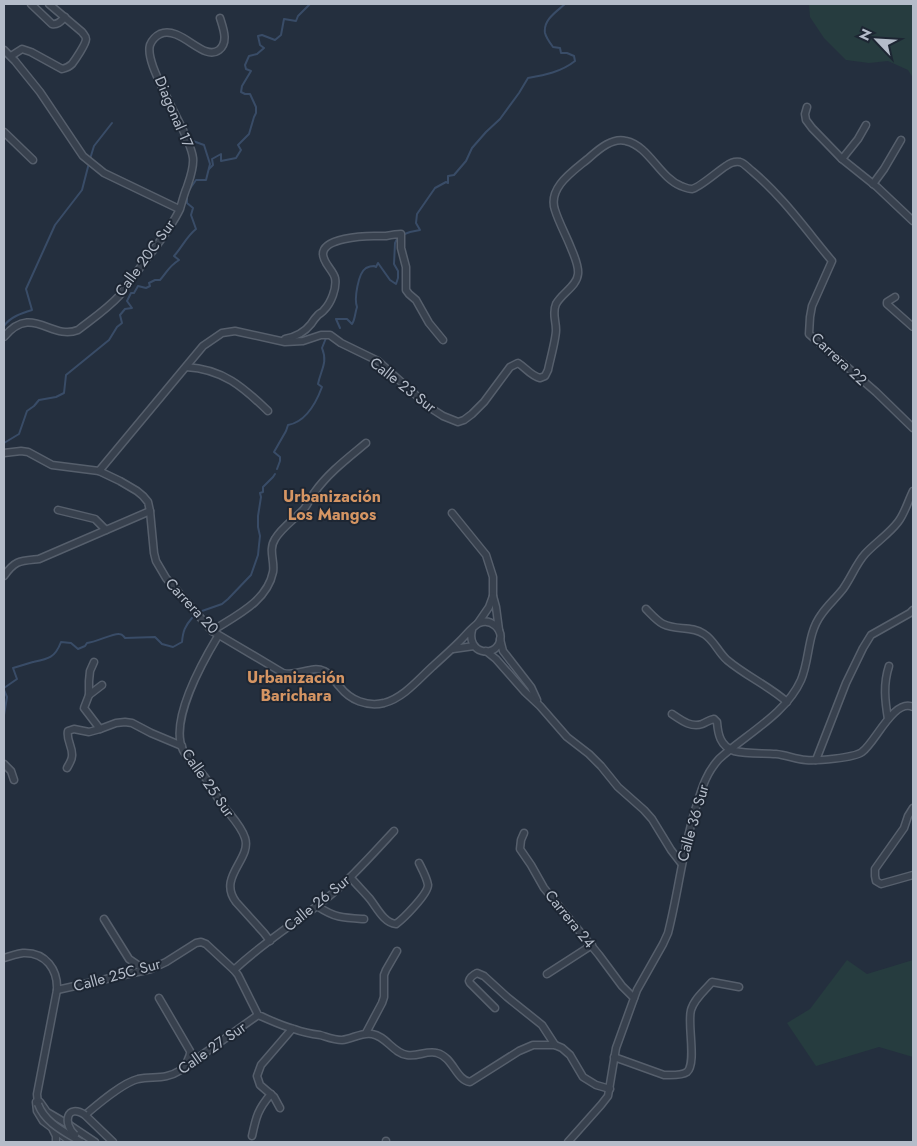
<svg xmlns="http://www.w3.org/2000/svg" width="917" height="1146" viewBox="0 0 917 1146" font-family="Jost,sans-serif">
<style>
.green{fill:#263c3f}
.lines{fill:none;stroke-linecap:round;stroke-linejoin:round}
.stream{stroke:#394c67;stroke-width:2}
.minor-casing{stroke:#565f6c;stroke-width:9}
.minor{stroke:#38414e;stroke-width:6}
.minor-bridge-casing{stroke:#565f6c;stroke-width:9;stroke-linecap:butt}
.minor-bridge{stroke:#38414e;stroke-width:6}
.labels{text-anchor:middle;stroke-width:4;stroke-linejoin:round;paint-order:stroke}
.street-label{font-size:15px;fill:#b4bcc9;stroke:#1d2633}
.neighbourhood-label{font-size:16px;font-weight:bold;fill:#d59563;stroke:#1d2633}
</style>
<rect width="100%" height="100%" fill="#242f3e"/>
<g class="green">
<polygon points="809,4 913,4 913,78 908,70 888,61 869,63 846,60 824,38 810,17"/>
<polygon points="847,960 867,974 913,960 913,1057 879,1047 816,1066 787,1023 810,1009"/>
</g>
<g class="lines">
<g class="stream">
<polyline points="90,159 94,146 112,123"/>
<polyline points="209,169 213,165 212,159 221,154 221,161 236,158 241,150 238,145 249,134 254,117 256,113 256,107 250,94 245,94 241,92 242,86 251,71 246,69 245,65 249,56 257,54 264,48 260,45 258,36 262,35 275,40 281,35 284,19 296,21 298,16 310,4"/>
<polyline points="189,190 196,180 206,180 210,164 204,145 193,141"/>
<path d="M402 235 410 232 420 230 416 223 417 214 435 188 446 182 448 183V176L454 175 466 161 472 148 486 132 500 119 519 93 528 78C545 75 561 72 575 61L574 56 567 53H561L560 48 553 47C550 43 546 37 545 33 543 20 556 12 565 4"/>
<path d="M4 326C10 317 22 313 32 310L26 289 55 225 82 190 89 163"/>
<path d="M340 328 336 319H347L352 324C355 320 355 313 357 307 354 299 358 273 366 268 368 267 371 266 374 266L376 267 378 263 390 280 396 284 398 278V271L394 264 395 243 398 237"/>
<path d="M4 443 19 434 27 411 34 406 39 400 56 397 64 393 66 375 109 340 117 327 122 323 120 315 125 309 132 308 127 301 131 293H134L138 286 146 288 150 286 149 283 155 280H160C168 271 168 267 179 260L174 256C182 247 187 236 196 229L191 215 193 208 187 203V194"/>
<path d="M277 469 280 461V457L274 452 286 431 288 425C306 422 316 403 322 387L318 384C321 369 328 363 322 348L326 338H331"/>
<polyline points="202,611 222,604 228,599 251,575 258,555 259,545 260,536 258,527 258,516 261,497 260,493 263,492 263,487 273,477 275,474"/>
<path d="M4 688 17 679 13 668C20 666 26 664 33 662 48 659 55 658 61 642L71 643 78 649 85 646 87 643C96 642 114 633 119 634 123 634 123 636 125 638L155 637 162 644 173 647 182 642C183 631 185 626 192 618"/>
<polyline points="4,690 7,697 4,715"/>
</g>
<g class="minor-casing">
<g id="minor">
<path d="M31 4 52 24C58 25 61 21 65 17"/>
<polyline points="4,50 15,61 40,92 83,156 104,173 179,209"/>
<path d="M11 56 22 49 31 52 62 69C66 68 69 67 72 64 75 60 86 44 86 39 86 36 84 35 82 32L49 4"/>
<polyline points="807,107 805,114 806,120 812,128 842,159 877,187 913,221"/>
<polyline points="4,132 33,160"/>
<polyline points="842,159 858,139 866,125"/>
<polyline points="873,184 884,169 901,140"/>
<polyline points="895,297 887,302 887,304 913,327"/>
<path d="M4 337C32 303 51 341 78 330 92 319 107 309 119 296 126 288 132 278 139 269 153 250 170 230 180 209 182 202 184 194 187 187 190 178 194 168 193 158 191 142 176 117 169 102 163 88 146 59 150 45 152 40 156 36 160 34 181 25 203 62 219 50 229 42 223 28 220 18"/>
<path d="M285 339C295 337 304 333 311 324 313 321 315 318 318 315 320 313 323 312 324 310 331 303 337 288 335 278 333 270 323 263 323 254 323 238 363 236 374 236 378 236 382 236 386 236 391 235 396 234 401 234V248L406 267V290L409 294 416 300 429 323 443 340"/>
<path d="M186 367C223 369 243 387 268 411"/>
<path d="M4 453 21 451 28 452 52 465 99 471 120 481 137 491 143 496 148 502 150 511 154 553 156 561 166 578 212 631 283 673C299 677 311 665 324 671 331 674 335 682 340 687 350 700 367 707 384 703 403 698 418 680 432 667 442 658 451 650 460 641 465 636 473 626 479 623 491 618 503 629 500 641 495 659 466 653 472 630"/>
<path d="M99 471 203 346 222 333 235 331 285 342 303 341 321 335H330L341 343 378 361 429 407 443 416 458 422 464 420 472 414 484 402 510 367 518 363C526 368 531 376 540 378L545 376 548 370C550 360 556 339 556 330 556 320 552 313 556 304 562 293 577 286 578 274 579 266 574 255 571 248 566 235 559 223 555 210 547 187 575 170 590 157 599 149 613 137 626 141 649 146 659 177 681 186 684 187 688 189 692 189 699 188 718 171 726 166 730 163 735 161 740 162 744 163 748 168 752 171 783 197 806 230 832 261L812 306 810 317 809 334 876 392 913 428"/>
<polyline points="58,510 95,519 106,530"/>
<polyline points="452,513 486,555 493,577 493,596 496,607 499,630"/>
<path d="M4 576C15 560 20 561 39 559L150 511"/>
<path d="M646 609C651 614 657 621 663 624 677 631 691 625 704 634 714 640 718 652 727 660 746 676 769 686 787 702"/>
<polyline points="478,623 489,607 493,596"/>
<path d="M212 631C235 616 267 602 273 572 275 561 268 550 275 539 282 527 295 519 304 509 308 504 310 498 314 493 328 473 348 458 366 443"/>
<path d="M218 636C203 661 169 721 183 750 189 761 200 770 207 780 212 788 216 796 221 803 229 814 241 825 245 838 252 859 217 877 236 902L264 933 270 941"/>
<polyline points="500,639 503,651 531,687 537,700"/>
<polyline points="453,649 474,646"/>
<polyline points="486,651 496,659 525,692 540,706 567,737 589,754 601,766 618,787 644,810 652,819 671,850 681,863"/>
<polyline points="94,662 90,671 89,681 89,695 84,708 100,729 116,723 125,722 132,723 151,733 182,746"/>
<polyline points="89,695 102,685"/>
<path d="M672 714C681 720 691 728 702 724 707 722 709 720 714 719L717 722C718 734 720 746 734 751 747 754 762 753 776 754 786 755 795 759 806 760 816 761 854 758 862 752 875 743 894 698 913 707"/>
<path d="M888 719C885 701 883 684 889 666"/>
<polyline points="816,760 846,683 863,648 871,635 910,613 913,610"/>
<polyline points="4,764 11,771 14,780"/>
<path d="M67 768C69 764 72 760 72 756 73 747 66 740 68 731L74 729 89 732 100 729"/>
<polyline points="913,808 908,816 904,828 875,869 875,876 876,881 881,884 913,875"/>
<polyline points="524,833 521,840 520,849 531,865 544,888 599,955 622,986 634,998"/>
<path d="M351 878C357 885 364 892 370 899 377 908 384 923 396 924 403 919 428 894 428 885 427 878 422 869 419 863"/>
<path d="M317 906C335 918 343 918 364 919"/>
<polyline points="104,919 129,959 145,970"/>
<path d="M4 958C10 956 17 954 23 953 46 952 58 970 57 990L37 1094 38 1104"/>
<path d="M234 970C259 946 289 927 317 906 346 884 370 857 394 831"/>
<polyline points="547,974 592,945"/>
<path d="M57 990 151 969 166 962 196 943 201 942 206 944 234 970 238 975 258 1015C270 1020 282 1026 294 1029 302 1032 311 1034 320 1035 327 1037 334 1040 342 1040 352 1039 362 1032 372 1034 386 1036 393 1053 407 1055 418 1057 427 1050 437 1053 453 1057 456 1080 470 1082L519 1051 533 1045H555L562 1048 570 1055 583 1077 596 1085 610 1089"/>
<path d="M159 998 190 1051C191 1056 186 1061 186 1066"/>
<path d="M495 1008 470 983 469 981C470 977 473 975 477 973L484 976 507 997 542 1025 555 1045"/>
<polyline points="366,1033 382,1003 384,997 384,975 386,970 397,951"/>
<path d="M614 1057 664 1075C671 1075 681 1076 687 1072 697 1063 687 1024 691 1010 694 999 705 990 712 982L739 987"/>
<polyline points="36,1102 37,1111 43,1121 71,1142"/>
<polyline points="40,1102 47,1112 71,1126 95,1142"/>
<polyline points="280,1108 274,1097 260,1085 257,1076 261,1065 292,1029"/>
<polyline points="53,1130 56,1136 56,1142"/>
<path d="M252 1136C256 1117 258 1109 271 1094"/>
<polyline points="386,1141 386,1142"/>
<path d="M113 1142 85 1115C98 1104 122 1083 138 1079 155 1076 165 1080 181 1070L258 1015"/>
<path d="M568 1142 601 1105 608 1096 616 1048 637 990 663 944 668 933C679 890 683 846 697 804 702 787 707 772 719 759 745 735 786 714 801 680 810 659 807 634 821 615 827 606 836 598 843 589 851 578 856 564 865 554 875 543 889 534 898 522 905 513 908 501 913 491"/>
</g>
</g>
<use href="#minor" class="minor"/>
<g class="minor-bridge-casing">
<g id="minor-bridge">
<path d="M38 1104C45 1123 65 1132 81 1142"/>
<path d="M75 1135C62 1123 67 1103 85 1115"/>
</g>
</g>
<use href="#minor-bridge" class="minor-bridge"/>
</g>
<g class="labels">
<g class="street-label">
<text transform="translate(174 112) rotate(67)" y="5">Diagonal 17</text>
<text transform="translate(145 258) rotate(-54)" y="5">Calle 20C Sur</text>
<text transform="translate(839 359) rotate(43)" y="5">Carrera 22</text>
<text transform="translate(403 385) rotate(38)" y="5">Calle 23 Sur</text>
<text transform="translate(192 606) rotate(47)" y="5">Carrera 20</text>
<text transform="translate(208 783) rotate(55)" y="5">Calle 25 Sur</text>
<text transform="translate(693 823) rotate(-74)" y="5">Calle 36 Sur</text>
<text transform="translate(317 903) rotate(-39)" y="5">Calle 26 Sur</text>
<text transform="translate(570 919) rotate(51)" y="5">Carrera 24</text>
<text transform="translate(117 975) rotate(-15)" y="5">Calle 25C Sur</text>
<text transform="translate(212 1048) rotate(-35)" y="5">Calle 27 Sur</text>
</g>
<g class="neighbourhood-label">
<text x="332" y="502">Urbanización<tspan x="332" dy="18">Los Mangos</tspan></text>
<text x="296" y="683">Urbanización<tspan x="296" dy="18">Barichara</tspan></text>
</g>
</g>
<rect width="917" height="1146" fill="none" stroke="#b4bcc9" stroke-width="10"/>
<g transform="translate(877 40) rotate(295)" stroke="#1d2633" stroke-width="4" paint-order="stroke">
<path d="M0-4L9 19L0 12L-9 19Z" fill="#b4bcc9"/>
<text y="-8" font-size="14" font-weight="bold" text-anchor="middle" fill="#b4bcc9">N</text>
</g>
</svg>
